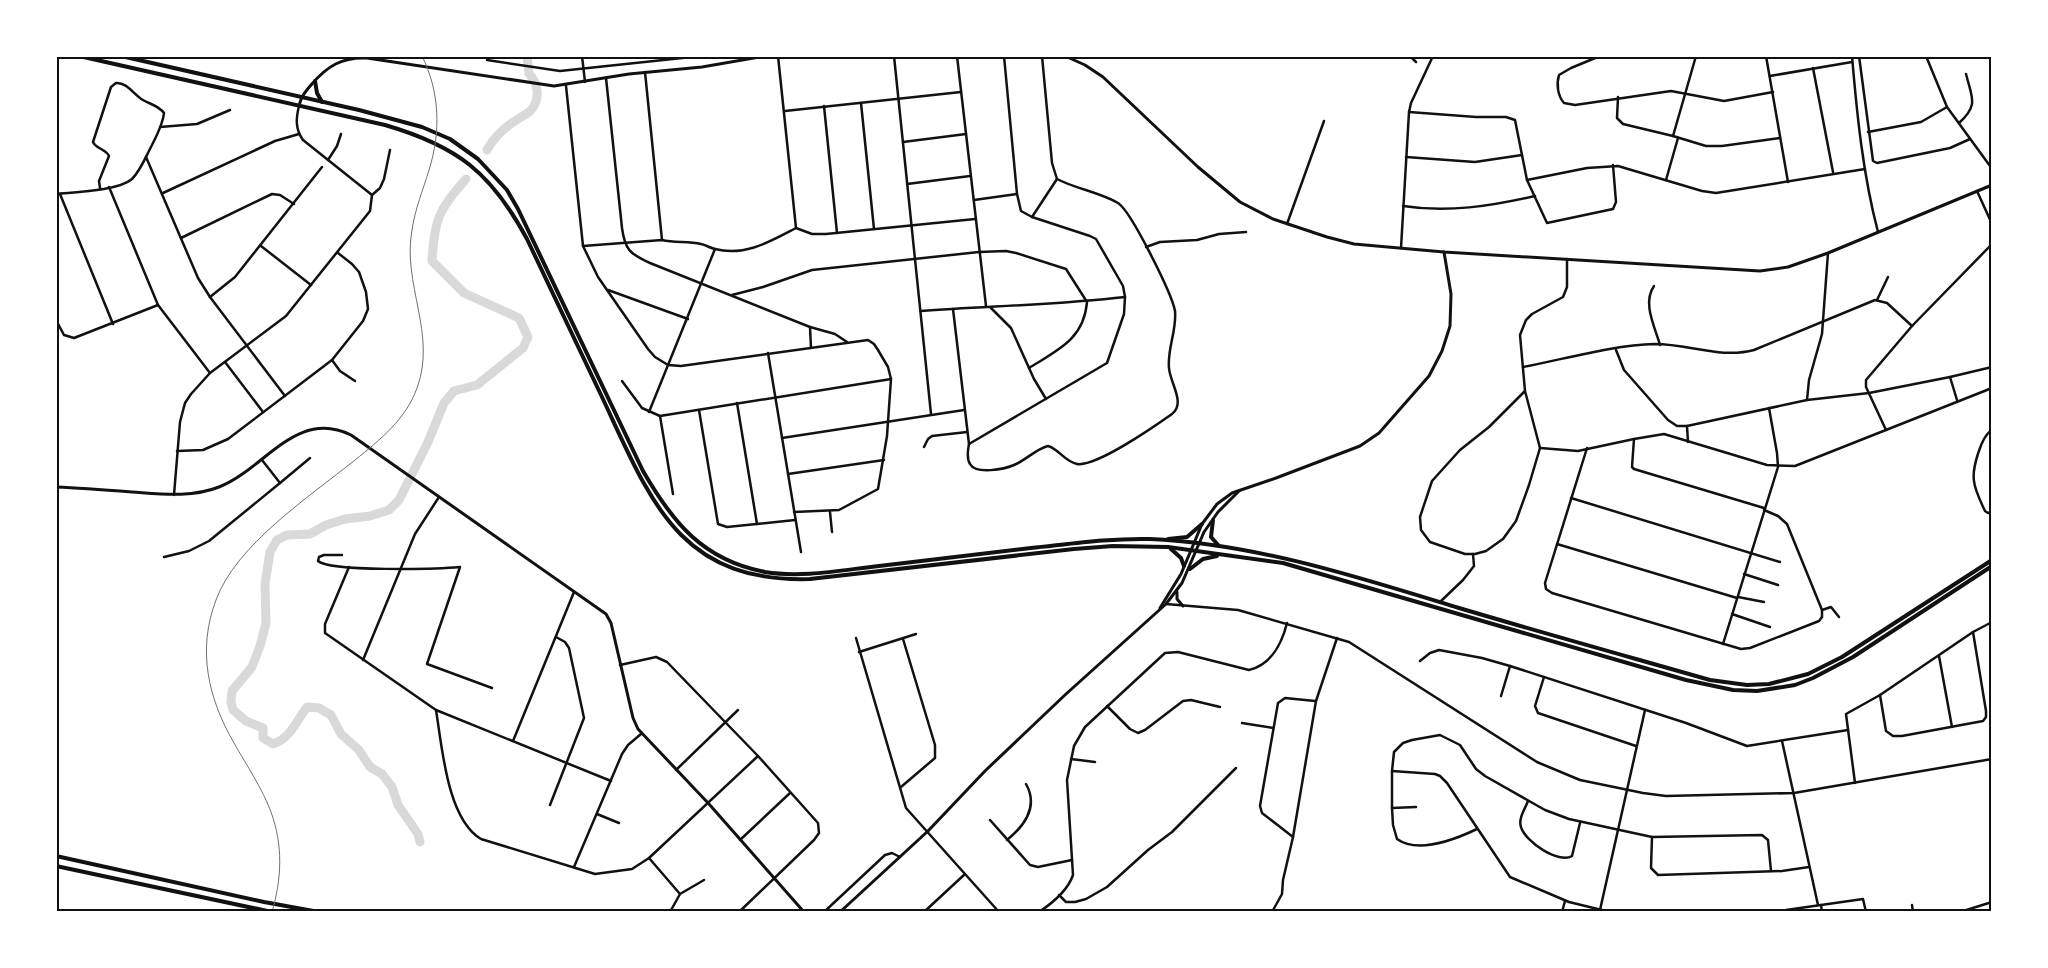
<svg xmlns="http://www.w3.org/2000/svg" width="2048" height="968" viewBox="0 0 2048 968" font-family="'DM Sans',sans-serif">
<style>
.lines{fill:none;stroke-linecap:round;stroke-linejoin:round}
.river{stroke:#d9d9d9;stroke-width:9}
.minor{stroke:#111;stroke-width:2.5}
.tertiary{stroke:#111;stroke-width:3}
.secondary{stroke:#111;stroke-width:4}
.primary{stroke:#111;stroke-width:4}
.rail{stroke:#707070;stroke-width:1}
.neatline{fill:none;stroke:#111;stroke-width:2}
</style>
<rect width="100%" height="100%" fill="#fff"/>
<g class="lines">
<g class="river">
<path d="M487 150C494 137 505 127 518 119 522 116 528 114 531 110 540 100 539 83 529 74L527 56"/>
<path d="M420 842 418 834 398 805 392 787 382 774 370 767 359 750 341 734 331 715 319 708 307 707C296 721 291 738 273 744L263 738V728L246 721 233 710 231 702 232 691 252 667 260 646 266 623 265 584 270 552 277 540 287 535 310 534 326 525 345 519 370 516 389 510 399 500 428 442 444 403 454 391 477 385 523 348 528 337 519 318 464 293 432 261C434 220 439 209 466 179"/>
</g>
<g class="minor">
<polyline points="582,56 585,82"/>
<polyline points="778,56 796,228"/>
<polyline points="894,56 931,414"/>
<polyline points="957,56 986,306"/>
<polyline points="1410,56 1416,62"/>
<path d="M1600 56 1571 68 1559 75C1556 85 1558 96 1564 103L1575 105 1671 91 1724 101 1773 92"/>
<polyline points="1766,56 1788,182"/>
<path d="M1852 56C1857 115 1863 175 1878 232"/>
<polyline points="1859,56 1873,161 1877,163 1950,148 1970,139"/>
<polyline points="1926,56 1947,107 1990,166"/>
<polyline points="487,60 560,71 701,56"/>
<polyline points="1813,68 1833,172"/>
<polyline points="645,72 662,240"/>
<polyline points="1770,76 1852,62"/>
<path d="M606 78 622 228C625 250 630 254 650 263L810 327 811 348"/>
<polyline points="566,86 583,246 598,277 648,349 655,357 668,365 681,366 868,340 874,344 878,350 888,367 891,379 887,436 878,489 839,510 794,512"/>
<polyline points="1618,97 1617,118 1623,124 1673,136 1706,146 1722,146 1780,138"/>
<polyline points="861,103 874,229"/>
<path d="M299 106C296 118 295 129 303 140L372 195"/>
<polyline points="824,106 837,233"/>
<polyline points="785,111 961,92"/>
<polyline points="1409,112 1476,117 1506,117 1515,120 1527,180 1547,223 1613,209 1616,202 1613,165"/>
<path d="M1959 123C1979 105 1972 98 1966 74"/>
<polyline points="160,127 197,124 230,110"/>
<polyline points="1868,132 1921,122 1947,107"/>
<polyline points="1673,136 1696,56"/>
<polyline points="903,142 966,134"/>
<polyline points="146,157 198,278 210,297 285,396"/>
<polyline points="1406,157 1475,162 1522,155"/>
<polyline points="328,160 337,146 341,134"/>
<polyline points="1527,180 1587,168 1618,166 1702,191 1716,193 1865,169"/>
<polyline points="1666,180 1678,138"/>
<polyline points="907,184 970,176"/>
<polyline points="109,187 158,305 210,373"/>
<polyline points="1977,191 1992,224"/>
<polyline points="163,193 275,141 299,134"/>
<path d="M56 194C75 192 118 191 132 179 141 170 146 156 152 145 157 135 163 124 164 113 159 106 150 104 143 100 134 95 127 82 116 83L111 87 93 142C96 149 106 149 109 156L99 181 100 188"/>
<polyline points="60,194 113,324"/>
<polyline points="974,200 1017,194"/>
<path d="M1403 206C1448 213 1491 206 1535 196"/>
<polyline points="1032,217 1057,179"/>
<polyline points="1287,224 1324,121"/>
<polyline points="181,238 272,194 280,195 294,204"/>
<polyline points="261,246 311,285"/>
<path d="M583 246 662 240C675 243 688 241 701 244 706 245 710 248 715 249 745 257 771 241 796 228L812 234H826L975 219"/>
<polyline points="1146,247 1160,242 1197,240 1219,234 1246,232"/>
<polyline points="1401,248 1409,112 1411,103 1433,56"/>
<path d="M1654 286C1642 303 1655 327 1660 345"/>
<polyline points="608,290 688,319"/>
<path d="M732 295 763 287 812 270 979 252 1006 251 1016 253 1066 269 1087 302C1084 339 1058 350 1029 368"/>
<polyline points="210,297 235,277 322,167"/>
<polyline points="1877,300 1888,277"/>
<polyline points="991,308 1011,328 1034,379 1046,399"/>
<path d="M953 309 969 444C968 450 966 458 970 464 976 475 1005 469 1014 465 1026 460 1036 449 1048 446 1059 449 1065 462 1077 464 1096 467 1155 426 1172 414 1186 403 1170 383 1169 368 1167 349 1177 330 1175 311 1172 294 1131 211 1118 203 1099 192 1076 189 1057 179L1052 163 1042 56"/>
<path d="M921 311C989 306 1057 305 1125 297"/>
<polyline points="56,320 64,335 74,338 158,305"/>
<polyline points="810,327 835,334 847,342"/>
<polyline points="1616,350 1624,370 1668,420 1677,426 1687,426"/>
<polyline points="768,353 801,552"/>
<polyline points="332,360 340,371 355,381"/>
<polyline points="225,362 263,412"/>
<path d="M1523 367C1565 359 1613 345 1655 344 1689 344 1721 359 1754 350L1875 300 1887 303 1912 326"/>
<polyline points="1950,377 1992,367"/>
<polyline points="622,381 642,408 660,416 891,379"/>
<polyline points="1525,391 1489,427 1460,450 1432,481 1420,517 1421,530 1430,542 1465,554 1475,554 1486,551 1503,539 1516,521 1529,485 1540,448 1525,391 1520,335 1526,320 1532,314 1563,297 1567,287 1567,259"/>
<polyline points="1807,400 1809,380 1822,334 1828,253"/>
<polyline points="737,403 757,524"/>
<polyline points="699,410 718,524 727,527 795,520"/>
<polyline points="649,412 715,249"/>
<polyline points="660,416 673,494"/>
<polyline points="1886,430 1866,387 1866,380 1912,326 1992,244"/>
<path d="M1992 430C1981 436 1972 469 1974 481 1975 491 1981 502 1985 511L1988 513 1992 512"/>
<polyline points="782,438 964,410"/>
<polyline points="1634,439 1632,467 1634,469 1764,508"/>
<polyline points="1688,442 1687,426 1807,400 1869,393 1950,377 1957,400"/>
<polyline points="969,444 1107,363 1124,314 1125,297 1123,286 1096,239 1090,236 1032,217 1021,211 1017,194 1004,56"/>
<polyline points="924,447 928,439 932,436 967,432"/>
<polyline points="1540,448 1578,451 1634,439 1664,434 1767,465 1795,466 1992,388"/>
<polyline points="1587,448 1545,583 1546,589 1552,593 1741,649 1750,648 1819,621 1822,617 1822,610 1787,524 1778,516 1764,510"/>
<polyline points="177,451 203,450 228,439 332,360 363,321 368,309 366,292 359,272 352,264 338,253"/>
<polyline points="788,474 884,460"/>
<polyline points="280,483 310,458"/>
<polyline points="174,495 180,422 185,403 191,394 210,373 286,316 370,211 372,195 380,188 384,179 390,150"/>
<polyline points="1571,498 1780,562"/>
<polyline points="830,512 832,532"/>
<polyline points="1557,544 1737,598"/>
<path d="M342 555H324L319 557 318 561C330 572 439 569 460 567L427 664 492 688"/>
<polyline points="164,557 189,551 209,541 280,483 262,460"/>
<path d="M349 567 325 624V633L436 710C442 746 447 819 481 839L595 874 632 869 649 858 758 756"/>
<polyline points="1744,574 1778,585"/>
<polyline points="1738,597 1764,602"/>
<polyline points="1440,602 1463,580 1474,566 1473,554"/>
<polyline points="1166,604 1238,610 1349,642 1537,762 1580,780 1643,793 1666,796 1794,793 1992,759"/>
<polyline points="1822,610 1831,607 1839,617"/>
<polyline points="1732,614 1770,627"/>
<polyline points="856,638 906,808 999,912"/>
<polyline points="1723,644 1778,467 1777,453 1769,408"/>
<polyline points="859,652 916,634"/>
<polyline points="1939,656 1952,727"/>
<polyline points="363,660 415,534 439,497"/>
<polyline points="1420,661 1430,653 1439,650 1482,658 1510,666 1686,723 1747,746 1848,730"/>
<polyline points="620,665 656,657 667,662 758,756 818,823 819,833 814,840 739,912"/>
<polyline points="1544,677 1535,706 1538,713 1636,746"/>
<polyline points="1880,695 1886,731 1893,736 1902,736 1983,721 1986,717 1986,711 1973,632"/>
<polyline points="1501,696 1510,666"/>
<polyline points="1107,706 1130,729 1138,733 1145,730 1183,701 1191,700 1220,707"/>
<polyline points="436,710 611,781"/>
<polyline points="1242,723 1273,728"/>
<polyline points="513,741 574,592"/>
<polyline points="1782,741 1818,905"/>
<polyline points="1071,759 1095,762"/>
<polyline points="676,770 738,710"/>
<polyline points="1392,771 1435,774 1440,776 1447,783 1510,877 1569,902 1610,912"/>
<polyline points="1855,783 1846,714 1880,695 1973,632 1992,622"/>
<polyline points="901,787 935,758 935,745 903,639"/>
<path d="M1528 801C1525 809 1518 819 1521 827 1525 842 1559 864 1572 856L1580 823"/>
<polyline points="550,805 584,718 569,648 565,642 556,637"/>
<polyline points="1392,808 1416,807"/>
<polyline points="597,814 619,823"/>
<polyline points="990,820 1030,865 1038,867 1072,860"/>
<path d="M1477 829C1456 839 1418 854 1397 839L1393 825 1392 808V771L1394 752 1403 743 1412 740 1440 735 1460 745 1476 769 1485 776 1545 810 1569 819 1652 837 1762 835 1768 840 1771 871"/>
<polyline points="1293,837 1262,813 1260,806 1278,703 1285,698 1315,701"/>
<polyline points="1652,837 1651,868 1658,875 1782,871 1809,867"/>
<polyline points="740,840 790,793"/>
<path d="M1007 840C1023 827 1039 807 1026 784"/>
<polyline points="649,858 680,894"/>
<polyline points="574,867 622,754 628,745 641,734"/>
<polyline points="1059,895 1066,902 1075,902 1086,899 1107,887 1148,850 1172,832 1236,768"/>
<polyline points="1821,905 1822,912"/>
<polyline points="1912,905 1913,912"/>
<polyline points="1600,910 1645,710"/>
<polyline points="670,912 680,894 704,880"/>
<polyline points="824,912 885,855 892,853 900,857"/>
<polyline points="924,912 965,874"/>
<path d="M1039 912C1051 904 1068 890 1073 875L1067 780 1074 746 1085 727 1165 653 1178 652 1249 670C1271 665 1282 643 1287 623"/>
<polyline points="1272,912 1282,894 1283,880 1293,837 1316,701 1337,638"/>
<polyline points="1562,912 1565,901"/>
<polyline points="1738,912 1786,910 1863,899 1866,912"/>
<polyline points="1960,912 1992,902"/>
</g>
<g class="tertiary">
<polyline points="1065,56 1085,65 1103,77 1198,167 1240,202 1273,219 1327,237 1354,244 1444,252 1760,271 1788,267 1828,253 1992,185"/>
<path d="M299 106C301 97 305 92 311 85 327 66 342 57 367 58L554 86 629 74 702 67 765 56"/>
<path d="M56 487C82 488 107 490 132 492 161 494 191 498 219 487 265 469 296 408 351 435L606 614 611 623 633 718 638 729 709 804 804 912"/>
<polyline points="1177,592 1177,599 1183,606"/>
<polyline points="1160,608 1181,574 1202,524 1217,504 1232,493 1276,478 1360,446 1379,433 1429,376 1442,351 1450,326 1451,294 1444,252"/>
<polyline points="840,912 928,831 985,771 1066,694 1166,604 1182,583 1204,532 1218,512 1239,491"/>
</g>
<g class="secondary">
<path d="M79 56 385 125C457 146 491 172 527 239 552 291 577 344 602 397 650 499 678 583 810 579L1074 549 1113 546 1168 547 1283 563 1686 680 1733 690 1757 691 1795 685 1813 678 1853 657 1992 566"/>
<path d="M121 56 359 110 422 127 450 139 478 159 507 190 518 209 643 471C673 523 703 560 765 572 802 578 842 570 879 566 929 560 980 554 1031 548 1070 544 1110 538 1150 539 1257 544 1358 577 1459 608 1543 633 1626 656 1710 680L1747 685 1769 684 1808 674 1842 657 1992 560"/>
<polyline points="315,81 317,93 322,102"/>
<polyline points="1213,520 1211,537 1219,546"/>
<polyline points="1168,539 1187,537 1202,524"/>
<polyline points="1171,549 1181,558 1184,566"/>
<polyline points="1190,569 1203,559 1217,556"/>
</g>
<g class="primary">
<polyline points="56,856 264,902 319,912"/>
<polyline points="56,866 272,912"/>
</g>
<path class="rail" d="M272 912C282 878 283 845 271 812 262 788 247 766 234 743 208 698 197 650 216 600 236 545 309 497 355 460 380 440 406 419 417 388 437 334 402 284 412 230 415 209 423 190 429 170 441 132 440 92 422 56"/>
</g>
<rect width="2048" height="968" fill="none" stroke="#ffffff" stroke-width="115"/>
<rect x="58" y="58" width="1932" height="852" class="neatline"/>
</svg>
